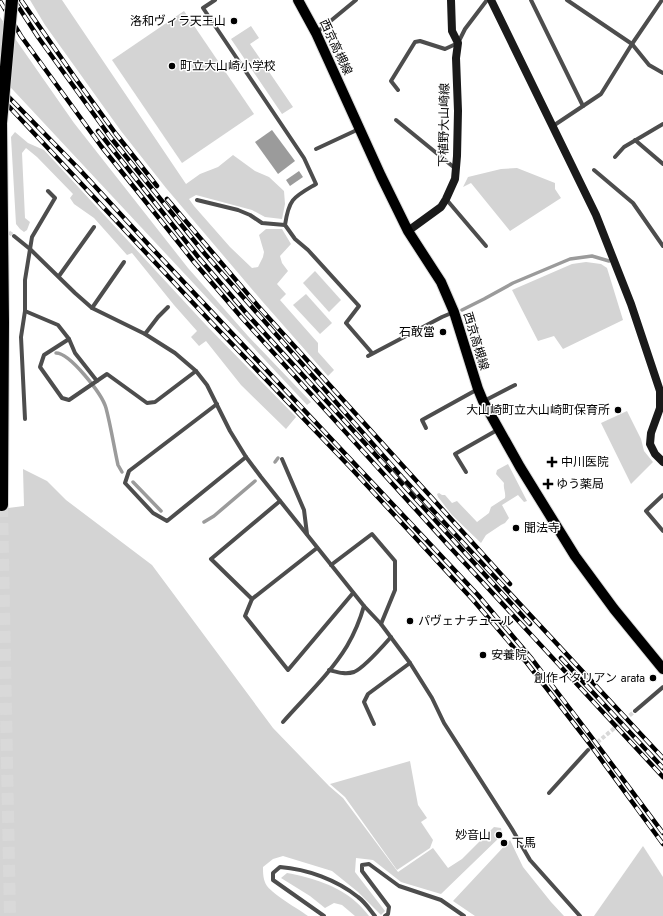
<svg xmlns="http://www.w3.org/2000/svg" width="663" height="916" viewBox="0 0 663 916" font-family="Jost,'Noto Sans JP',sans-serif">
<style>
.green{fill:#d4d4d4}
.water{fill:#9b9b9b}
.lines{fill:none;stroke-linecap:round;stroke-linejoin:round}
.stream{stroke:#9b9b9b;stroke-width:3.5}
.street-tunnel{stroke:#d9d9d9;stroke-width:4;stroke-dasharray:4 2;stroke-linecap:butt}
.highway-tunnel{stroke:#d9d9d9;stroke-width:12;stroke-dasharray:12 6;stroke-linecap:butt}
.primary-casing{stroke:#dbdbdb;stroke-width:12}
.highway-casing{stroke:#dbdbdb;stroke-width:14}
.street{stroke:#4d4d4d;stroke-width:4}
.secondary{stroke:#1a1a1a;stroke-width:8}
.primary{stroke:#000;stroke-width:10}
.highway{stroke:#000;stroke-width:12}
.rail-casing{stroke:#000;stroke-width:4.5}
.rail{stroke:#fff;stroke-width:3;stroke-dasharray:9;stroke-linecap:butt}
.highway-bridge-casing{stroke:#dbdbdb;stroke-width:14;stroke-linecap:butt}
.highway-bridge{stroke:#000;stroke-width:12}
.poi-dot{fill:#000;stroke:#fff;stroke-width:1.5}
.labels{text-anchor:middle;stroke-width:3;stroke-linejoin:round;paint-order:stroke}
.poi-label{font-size:12px;fill:#000;stroke:#fff;text-anchor:start}
.street-label{font-size:12px;fill:#000;stroke:#fff}
</style>
<rect width="100%" height="100%" fill="#fff"/>
<g class="green">
<polygon points="30,0 62,0 186,184 200,174 218,167 233,155 255,171 269,177 284,191 285,204 282,219 265,217 252,210 196,195 189,199 194,206 230,247 252,268 258,267 263,257 264,252 259,235 266,229 282,229 291,244 280,256 282,263 288,271 277,284 286,294 280,300 318,343 318,352 334,370 328,376 262,301 166,188 121,131 45,25"/>
<polygon points="184,11 254,114 182,163 112,60"/>
<polygon points="0,17 74,123 188,268 248,336 311,402 307,405 0,76"/>
<polygon points="251,26 259,38 250,44 293,107 282,114 231,39"/>
<polygon points="15,132 28,143 44,150 206,325 296,417 286,429 241,385 206,341 199,346 191,337 197,331 174,305 132,253 127,255 94,218 74,204 70,198 73,194 37,157 26,148 22,153 25,218 30,222 27,230 24,232 20,229 16,224 11,137"/>
<polygon points="517,168 555,183 555,189 561,198 510,231 471,183 463,187 468,177 501,169"/>
<polygon points="586,262 601,264 607,268 623,320 563,349 554,336 538,341 512,290 572,264"/>
<polygon points="315,271 341,300 329,312 303,283"/>
<polygon points="306,294 332,323 320,334 293,305"/>
<polygon points="627,411 641,439 644,451 653,462 631,484 601,423"/>
<path d="M508 464 527 501 524 502 518 495 502 505 509 518 505 523 501 525 486 535 481 543 452 515 438 497 437 494 439 493 442 495H445L452 503 457 501 477 522 489 513 491 507 505 498C506 492 503 489 504 483L496 474 497 470Z"/>
<path d="M23 469 47 481 66 500 152 565 273 728 329 786 343 798 398 872 433 848 448 868 462 859 494 827 501 828 502 835 441 894 401 882 373 860 356 858 355 872 385 911 381 915 358 892 332 871 283 856 273 859 263 867C263 873 263 880 267 886 275 896 297 908 308 916H0V509L24 506Z"/>
<polygon points="410,761 418,805 427,818 421,822 433,840 430,848 397,870 345,797 330,784"/>
<polygon points="510,840 523,867 551,902 564,916 475,916 453,901"/>
<polygon points="643,846 663,877 663,916 594,916"/>
<path d="M287 873C310 877 339 886 356 902 361 906 365 911 369 916H355L342 905 334 903 325 908 310 896 281 878Z"/>
</g>
<g class="water">
<polygon points="272,130 295,161 278,174 255,142"/>
<polygon points="299,171 303,177 290,186 286,180"/>
</g>
<g class="lines">
<g class="stream">
<polyline points="462,310 484,299 513,283 570,259 592,256 609,261"/>
<path d="M56 353C70 353 102 394 106 408 111 427 114 447 118 465L122 472"/>
<polyline points="275,462 278,458"/>
<polyline points="133,482 161,511"/>
<polyline points="204,522 214,516 255,481"/>
</g>
<g class="street-tunnel">
<polyline points="4,229 14,236"/>
<polyline points="588,750 635,711"/>
</g>
<polyline class="highway-tunnel" points="2,505 10,916"/>
<g class="primary-casing">
<polyline id="primary" points="298,0 316,33 381,176 408,231 441,282 454,312 478,389 483,401 520,467 575,556 614,609 663,669"/>
</g>
<g class="highway-casing">
<polyline id="highway" points="1,123 3,322 2,505"/>
</g>
<g class="street">
<path d="M215 0 203 8 304 158 316 184C294 197 289 198 285 225L295 239 308 250 359 306 346 323 372 353"/>
<polyline points="531,0 583,106"/>
<polyline points="567,0 632,44 649,65 663,73"/>
<polyline points="316,33 356,0"/>
<polyline points="398,90 391,81 415,42 420,41 445,49 458,43 465,29 487,0"/>
<polyline points="396,120 456,169"/>
<polyline points="553,126 601,94 632,44 662,0"/>
<polyline points="635,140 663,164"/>
<polyline points="316,149 359,129"/>
<polyline points="615,157 624,147 663,124"/>
<polyline points="594,170 633,203 663,246"/>
<polyline points="446,199 486,246"/>
<polyline points="197,200 238,210 250,215 262,223 285,225"/>
<polyline points="14,236 30,249 75,293 92,308 145,334 175,353 196,371 207,385 230,431 246,457 261,477 364,606 381,624 410,663 432,698 444,723 512,829 530,860 580,916"/>
<polyline points="59,276 94,227"/>
<polyline points="92,308 124,262"/>
<polyline points="25,311 58,325 69,339 75,353 97,381"/>
<polyline points="145,334 158,317 168,307"/>
<polyline points="69,339 44,355 40,367 62,398 69,400 107,374 147,403 155,402 196,371"/>
<polyline points="368,356 442,317 454,312"/>
<polyline points="484,401 515,385"/>
<polyline points="217,404 129,471 125,483 153,513 167,521 246,457"/>
<polyline points="25,419 21,337 25,311 25,280 32,237 55,198 48,191"/>
<polyline points="426,428 422,420 478,389"/>
<polyline points="282,459 304,510 307,534"/>
<polyline points="466,472 455,454 499,429"/>
<polyline points="663,495 646,511 663,531"/>
<polyline points="317,548 252,599 245,616 288,670 353,593"/>
<polyline points="331,565 372,534 395,561 395,590 381,624"/>
<polyline points="252,599 211,559 280,501"/>
<path d="M329 670C337 672 345 675 354 672 364 668 383 646 391 637"/>
<polyline points="635,711 663,687"/>
<path d="M283 722C304 698 330 674 347 646 354 634 360 620 364 606"/>
<polyline points="374,724 364,702 368,694 410,663"/>
<polyline points="549,793 588,750"/>
<path d="M324 916 273 880V873L280 867C307 869 337 880 358 897 365 902 370 910 375 916"/>
<polyline points="385,916 388,914 389,907 362,871 362,865 369,864 399,886 441,900 464,916"/>
</g>
<g class="secondary">
<polyline points="491,0 596,215 631,304 660,391 660,408 651,433 650,444 655,454 663,462"/>
<polyline points="408,231 441,207 446,199 455,179 457,156 458,111 456,58 458,43 452,31 451,0"/>
</g>
<use href="#primary" class="primary"/>
<use href="#highway" class="highway"/>
<g class="rail-casing">
<g id="rail">
<polyline points="14,0 38,37 111,138 205,254 402,477 663,758"/>
<polyline points="21,0 76,79 116,134 157,186"/>
<polyline points="0,1 21,36 101,146 194,262 242,318 448,545 663,777"/>
<polyline points="0,88 80,170 148,244 478,595 532,659 593,739 663,833"/>
<polyline points="0,97 210,321 349,466 473,600 527,663 589,743 663,844"/>
<polyline points="98,131 199,258 247,314 530,624"/>
<polyline points="167,199 258,306 510,584"/>
<polyline points="561,658 663,768"/>
</g>
</g>
<use href="#rail" class="rail"/>
<g class="highway-bridge-casing">
<polyline id="highway-bridge" points="1,123 12,0"/>
</g>
<use href="#highway-bridge" class="highway-bridge"/>
</g>
<g class="poi-dot">
<circle cx="234" cy="21" r="4"/>
<circle cx="172" cy="66" r="4"/>
<circle cx="443" cy="332" r="4"/>
<circle cx="618" cy="410" r="4"/>
<path d="M550 456h4v4h4v4h-4v4h-4v-4h-4v-4h4z"/>
<path d="M546 478h4v4h4v4h-4v4h-4v-4h-4v-4h4z"/>
<circle cx="516" cy="528" r="4"/>
<circle cx="410" cy="621" r="4"/>
<circle cx="483" cy="655" r="4"/>
<circle cx="653" cy="678" r="4"/>
<circle cx="499" cy="835" r="4"/>
<circle cx="504" cy="843" r="4"/>
</g>
<g class="labels">
<g class="poi-label">
<text x="226" y="25" text-anchor="end">洛和ヴィラ天王山</text>
<text x="180" y="70">町立大山崎小学校</text>
<text x="435" y="336" text-anchor="end">石敢當</text>
<text x="610" y="414" text-anchor="end">大山崎町立大山崎町保育所</text>
<text x="561" y="466">中川医院</text>
<text x="556" y="488">ゆう薬局</text>
<text x="524" y="532">聞法寺</text>
<text x="418" y="625">パヴェナチュール</text>
<text x="491" y="659">安養院</text>
<text x="645" y="682" text-anchor="end">創作イタリアン arata</text>
<text x="491" y="839" text-anchor="end">妙音山</text>
<text x="512" y="847">下馬</text>
</g>
<g class="street-label">
<text transform="translate(336 47) rotate(65)" y="4">西京高槻線</text>
<text transform="translate(444 125) rotate(-89)" y="4">下植野大山崎線</text>
<text transform="translate(476 341) rotate(73)" y="4">西京高槻線</text>
</g>
</g>
</svg>
